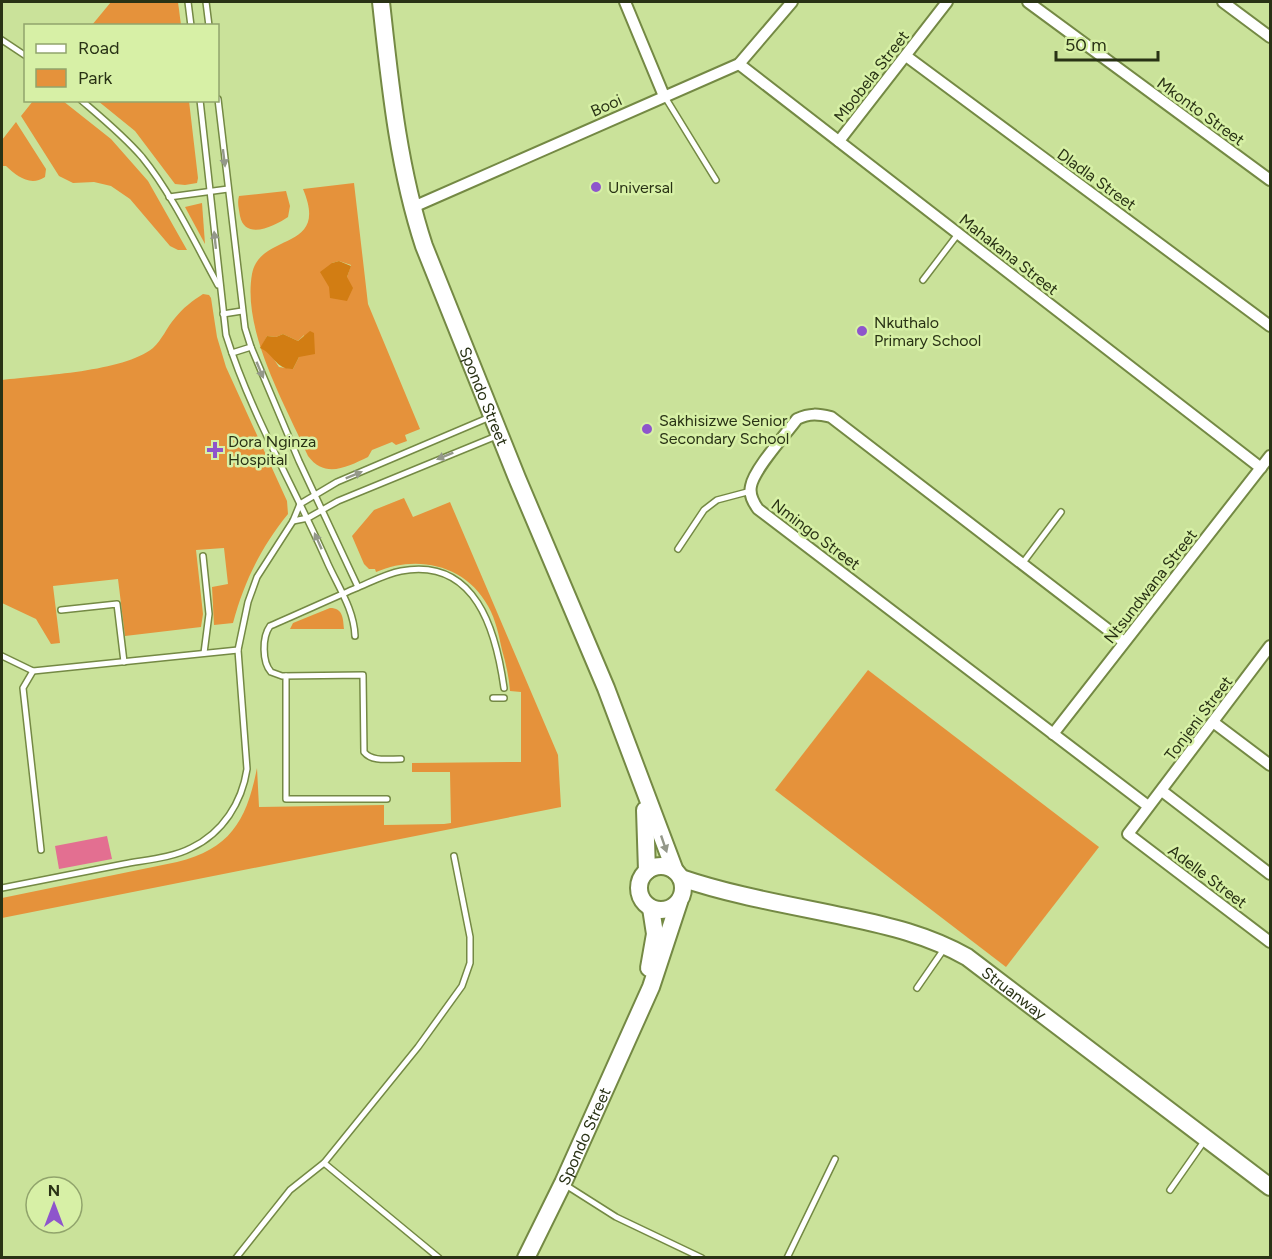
<svg xmlns="http://www.w3.org/2000/svg" width="1272" height="1259" viewBox="0 0 1272 1259" font-family="Figtree,sans-serif">
<style>
.green{fill:#e5923b;fill-rule:evenodd}
.forest{fill:#d27d13}
.water{fill:#e36f91}
.lines{fill:none;stroke-linecap:round;stroke-linejoin:round}
.lane-casing{stroke:#748944;stroke-width:8}
.street-casing{stroke:#748944;stroke-width:14}
.secondary-casing{stroke:#748944;stroke-width:20}
.lane{stroke:#fff;stroke-width:5}
.street{stroke:#fff;stroke-width:10}
.secondary{stroke:#fff;stroke-width:16}
.oneway{fill:#94988a}
.poi-dot{fill:#8e55cc;stroke:#d7f0a6;stroke-width:2}
.labels{text-anchor:middle;stroke-width:5;stroke-linejoin:round;paint-order:stroke}
.street-label{font-size:16px;fill:#293215;stroke:#d7f0a6}
.poi-label{font-size:16px;fill:#293215;stroke:#d7f0a6;text-anchor:start}
</style>
<rect width="100%" height="100%" fill="#cae29a"/>
<g class="green">
<polygon points="111,2 178,2 181,25 92,25"/>
<polygon points="33,101 63,101 111,139 148,181 187,250 178,250 170,246 130,199 111,186 94,182 73,183 59,176 21,116"/>
<polygon points="98,101 189,101 198,178 197,183 185,185 175,184 135,131"/>
<path d="M16 122 46 169 45 177C30 187 17 176 6 166H2V140Z"/>
<path d="M354 183 368 304 420 429 405 435 407 441 396 445 392 442 372 450 368 457C347 467 325 479 308 456 285 404 242 331 252 274 260 231 330 253 303 189ZM339 261 351 265 347 277 330 298 332 263ZM283 334 298 341 304 335 299 357 293 369 279 367 269 352 261 348 267 336 276 337Z"/>
<path d="M286 191 290 206 288 217C275 226 245 241 240 216 239 209 237 203 239 196Z"/>
<polygon points="202,203 205,244 185,207"/>
<path d="M203 294 209 295 211 298 217 337 226 367 287 501 288 514C261 547 244 582 233 623L214 625 212 587 228 584 224 548 196 550 203 614 201 627 125 636 118 579 53 586 60 643 51 644 36 619 2 603V380C42 375 123 372 153 348 162 340 167 327 175 318 183 308 192 301 203 294Z"/>
<path d="M404 498 413 517 450 502 558 755 561 807 2 918V898L177 862C231 849 247 819 257 768L259 807 384 805V825L444 824 451 823 450 772H412V763L521 762V692L510 691C509 677 506 664 502 650 499 636 496 620 488 606 466 565 417 554 376 572L375 569H369L364 564 352 536 374 510Z"/>
<path d="M330 608C343 608 343 618 344 629H290L293 623Z"/>
<polygon points="868,670 1099,847 1006,967 775,790"/>
</g>
<g class="forest">
<polygon points="339,261 351,266 347,277 353,288 347,301 330,298 329,287 320,272 332,263"/>
<path d="M310 331 314 333 315 354 299 357 293 369C276 370 274 354 260 348L267 336 276 337 283 334 298 341Z"/>
</g>
<polygon class="water" points="107,836 112,859 59,869 55,846"/>
<g class="lines">
<g class="lane-casing">
<g id="lane">
<polyline points="188,2 191,26"/>
<polyline points="206,2 209,26"/>
<polyline points="2,40 26,56"/>
<polyline points="665,97 716,180"/>
<polyline points="218,99 245,328 251,347 299,461 358,587"/>
<path d="M81 100C102 118 124 136 142 157 172 194 195 243 218 285"/>
<path d="M200 100 226 335C251 415 295 488 328 564 339 588 354 610 355 636"/>
<polyline points="169,197 228,189"/>
<polyline points="923,280 958,234"/>
<polyline points="223,314 242,311"/>
<polyline points="232,353 251,347"/>
<polyline points="293,521 308,518 338,501 499,435"/>
<polyline points="678,549 704,510 717,500 751,491"/>
<polyline points="203,556 209,614 204,653"/>
<polyline points="1022,564 1061,512"/>
<polyline points="61,610 117,604 124,662"/>
<polyline points="2,656 33,671 238,650"/>
<polyline points="33,671 23,688 41,850"/>
<polyline points="286,676 286,799 387,799"/>
<polyline points="493,698 504,698"/>
<path d="M401 759C388 759 372 762 364 752L363 675 282 676 271 672C262 662 262 637 270 626 298 614 326 601 354 589 369 583 385 574 401 571 476 557 496 631 504 688"/>
<path d="M2 888C42 880 83 872 124 864 145 860 172 858 191 848 223 833 242 802 247 769L238 650 248 602 257 577 293 521 300 504 337 482 490 417"/>
<polyline points="917,988 944,949"/>
<polyline points="324,1163 439,1258"/>
<polyline points="564,1184 616,1217 702,1258"/>
<polyline points="1170,1190 1205,1140"/>
<polyline points="236,1258 290,1190 324,1163 418,1047 462,986 470,963 470,937 454,856"/>
<polyline points="787,1258 835,1159"/>
</g>
</g>
<g class="street-casing">
<g id="street">
<polyline points="625,2 664,96"/>
<polyline points="1028,2 1270,180"/>
<polyline points="1223,2 1270,37"/>
<polyline points="906,56 1270,326"/>
<polyline points="739,64 1261,468"/>
<polyline points="839,141 947,2"/>
<polyline points="411,208 739,64 792,2"/>
<path d="M1124 642 831 417C818 414 810 413 797 419 786 434 754 469 751 486 749 495 753 502 758 509L1148 806"/>
<polyline points="1270,646 1128,834 1270,942"/>
<polyline points="1213,722 1270,765"/>
<polyline points="1053,734 1270,456"/>
<polyline points="1162,791 1270,874"/>
</g>
</g>
<g class="secondary-casing">
<g id="secondary">
<path id="s1" d="M381 2C390 84 398 167 424 246L517 478 606 688 675 871"/>
<polyline points="645,810 647,871"/>
<circle cx="661" cy="888" r="22"/>
<path id="s2" d="M681 878C734 896 790 905 846 917 889 926 928 935 967 957L1270 1187"/>
<polyline points="649,968 655,934 651,908"/>
<path id="s3" d="M526 1258 563 1183 651 987 679 902"/>
</g>
</g>
<use href="#lane" class="lane"/>
<use href="#street" class="street"/>
<use href="#secondary" class="secondary"/>
</g>
<defs><path id="oneway-solid" d="M-6-.8H1V-3.2L6.5 0L1 3.2V.8H-6Z" transform="scale(1.5)"/></defs>
<g class="oneway">
<use href="#oneway-solid" transform="translate(224 158) rotate(83)"/>
<use href="#oneway-solid" transform="translate(215 240) rotate(-96)"/>
<use href="#oneway-solid" transform="translate(260 370) rotate(67)"/>
<use href="#oneway-solid" transform="translate(445 456) rotate(158)"/>
<use href="#oneway-solid" transform="translate(354 475) rotate(-22)"/>
<use href="#oneway-solid" transform="translate(318 541) rotate(-114)"/>
<use href="#oneway-solid" transform="translate(664 844) rotate(71)"/>
</g>
<g class="poi-dot">
<circle cx="596" cy="187" r="6"/>
<circle cx="862" cy="331" r="6"/>
<circle cx="647" cy="429" r="6"/>
<path d="M212 441h6v6h6v6h-6v6h-6v-6h-6v-6h6z"/>
</g>
<g class="labels">
<g class="street-label">
<text transform="translate(871 76) rotate(-52)" y="6">Mbobela Street</text>
<text transform="translate(606 105) rotate(-24)" y="6">Booi</text>
<text transform="translate(1201 111) rotate(36)" y="6">Mkonto Street</text>
<text transform="translate(1097 179) rotate(36)" y="6">Dladla Street</text>
<text transform="translate(1009 254) rotate(38)" y="6">Mahakana Street</text>
<text dy="6" stroke="none"><textPath href="#s1" startOffset="410">Spondo Street</textPath></text>
<text transform="translate(816 534) rotate(37)" y="6">Nmingo Street</text>
<text transform="translate(1150 586) rotate(-52)" y="6">Ntsundwana Street</text>
<text transform="translate(1198 718) rotate(-53)" y="6">Tonjeni Street</text>
<text transform="translate(1208 876) rotate(37)" y="6">Adelle Street</text>
<text dy="6" stroke="none"><textPath href="#s2" startOffset="357">Struanway</textPath></text>
<text dy="6" stroke="none"><textPath href="#s3" startOffset="135">Spondo Street</textPath></text>
</g>
<g class="poi-label">
<text x="608" y="193">Universal</text>
<text x="874" y="328">Nkuthalo<tspan x="874" dy="18">Primary School</tspan></text>
<text x="659" y="426">Sakhisizwe Senior<tspan x="659" dy="18">Secondary School</tspan></text>
<text x="228" y="447">Dora Nginza<tspan x="228" dy="18">Hospital</tspan></text>
</g>
</g>
<rect width="1272" height="1259" fill="none" stroke="#293215" stroke-width="6"/>
<rect x="24" y="24" width="195" height="78" fill="#d7f0a6" stroke="#91a46c" stroke-width="1.5"/>
<rect x="36" y="44" width="30" height="9" fill="#ffffff" stroke="#91a46c" stroke-width="1.5"/>
<text x="78" y="54" font-size="18" fill="#293215">Road</text>
<rect x="36" y="69" width="30" height="18" fill="#e5923b" stroke="#91a46c" stroke-width="1.5"/>
<text x="78" y="84" font-size="18" fill="#293215">Park</text>
<g transform="translate(54 1205)"><circle r="28" fill="#d7f0a6" stroke="#91a46c" stroke-width="1.5"/>
<path d="M0-4.5L10 22L0 15L-10 22Z" fill="#8e55cc"/>
<text y="-9" font-size="16" font-weight="bold" text-anchor="middle" fill="#293215">N</text>
</g>
<path d="M1056 51v9h102v-9" fill="none" stroke="#293215" stroke-width="3"/>
<text x="1065" y="51" font-size="18" fill="#293215" stroke="#d7f0a6" stroke-width="4.5" paint-order="stroke">50 m</text>
</svg>
